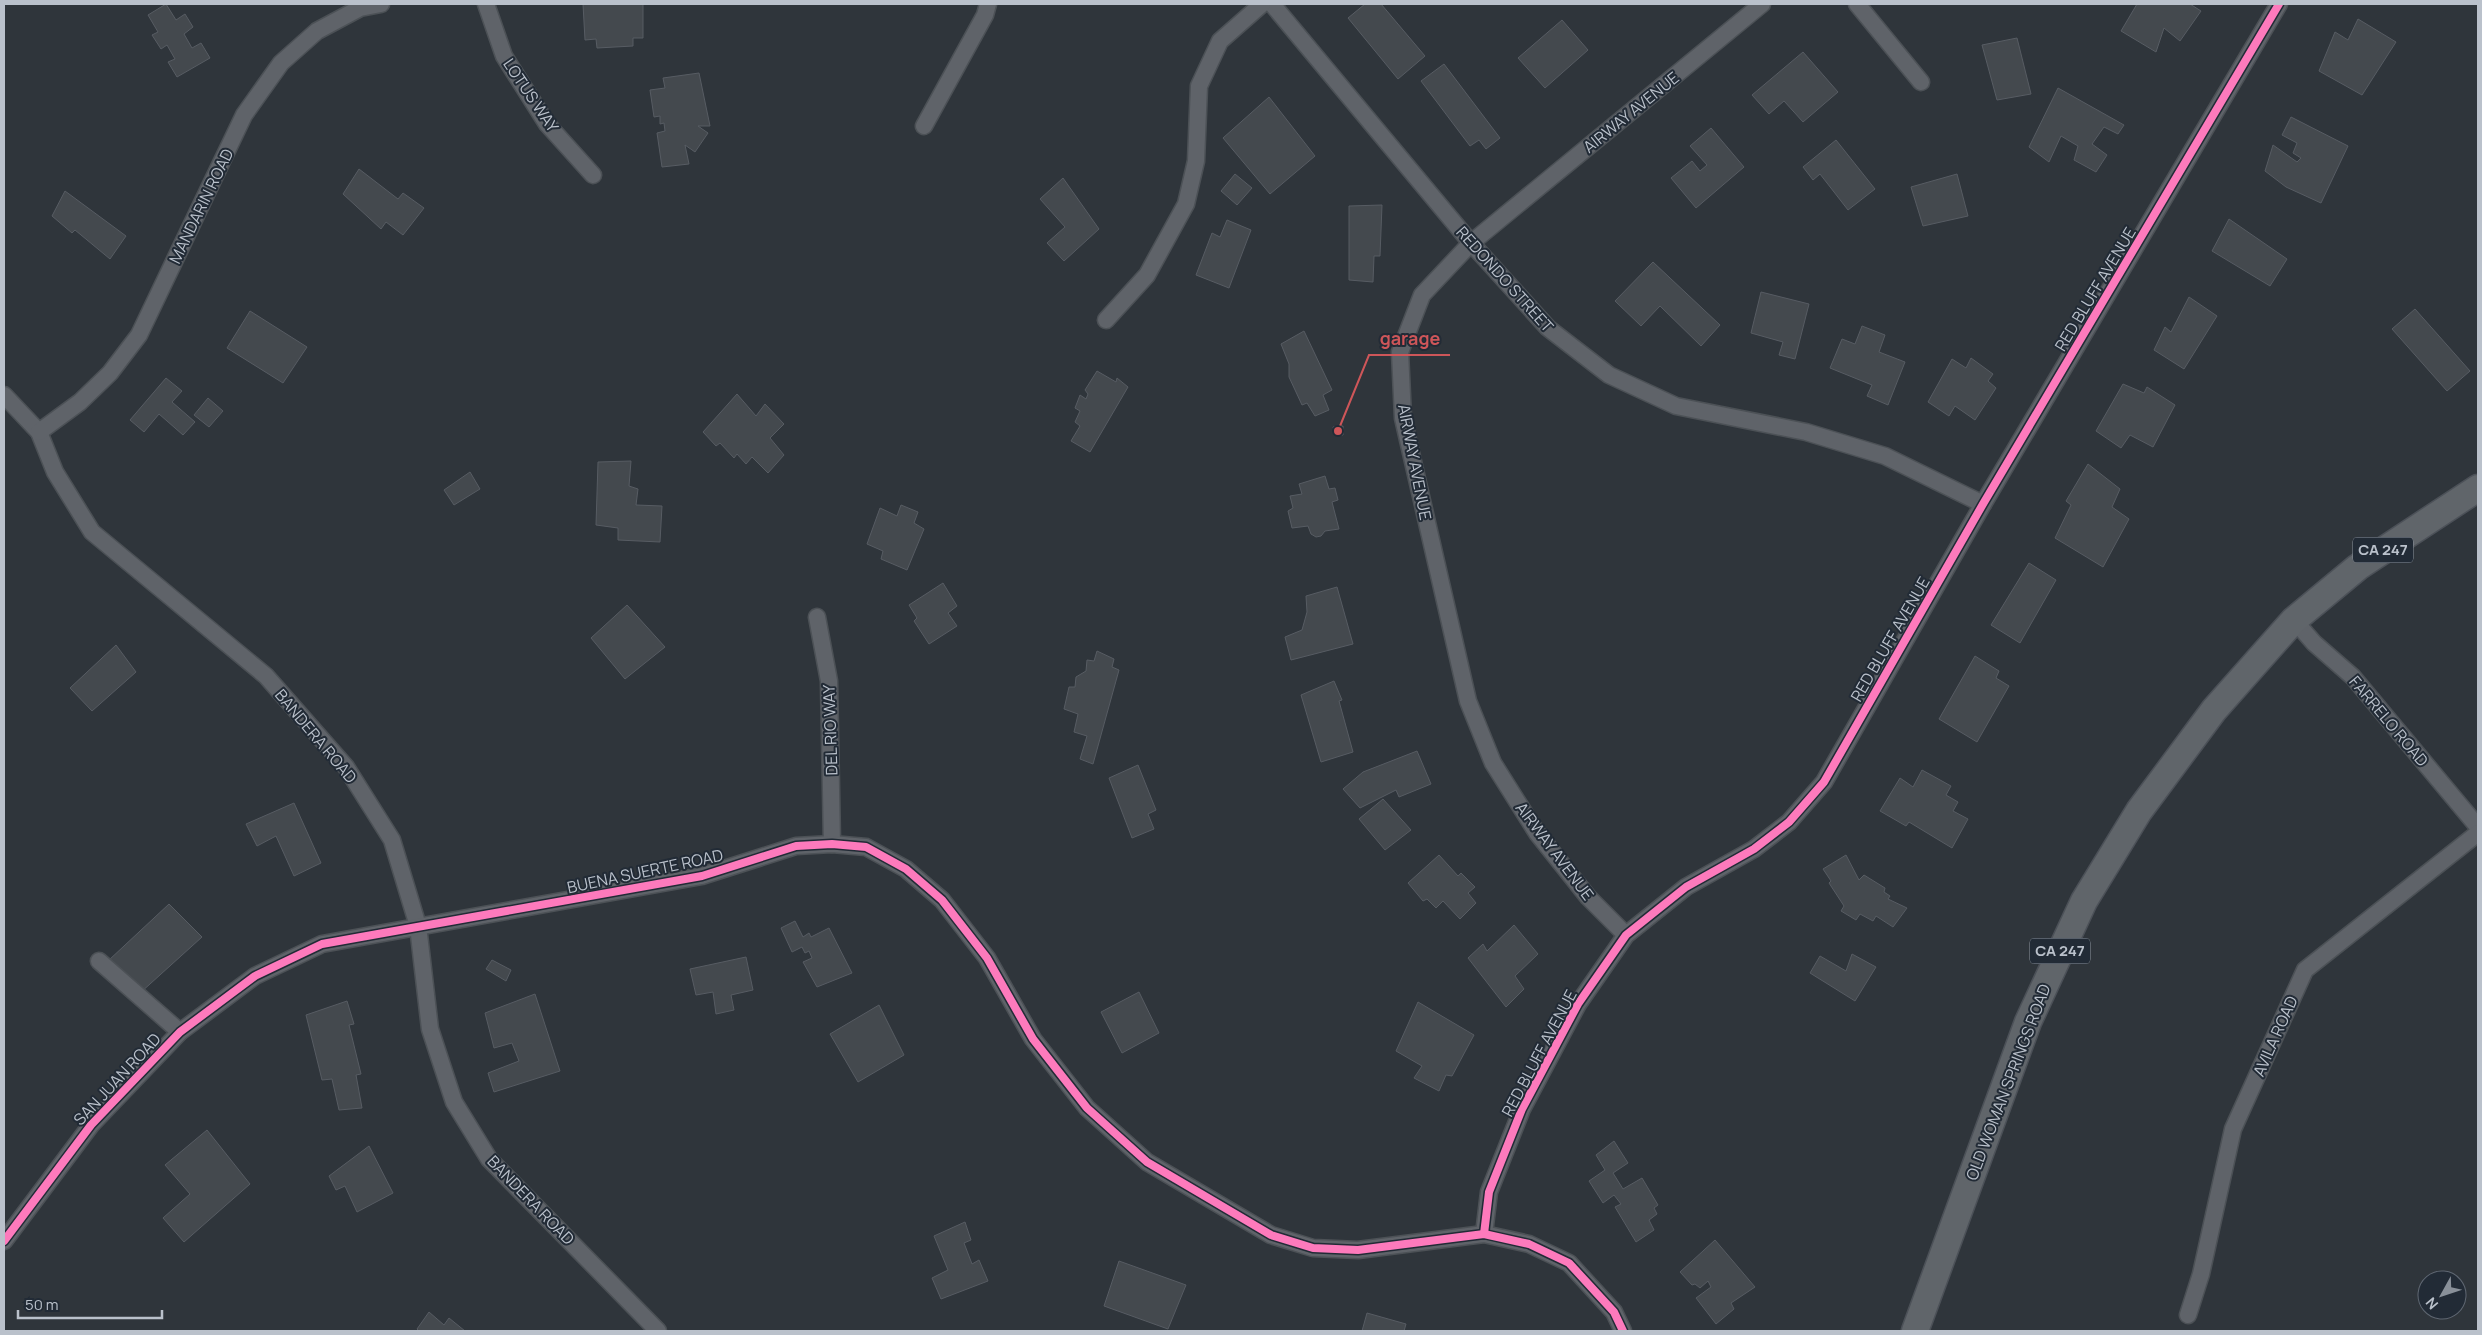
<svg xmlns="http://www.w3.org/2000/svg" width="2482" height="1335" viewBox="0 0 2482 1335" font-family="Manrope,sans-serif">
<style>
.building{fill:#44494e;stroke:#575c63}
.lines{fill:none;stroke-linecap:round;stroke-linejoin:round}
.minor-casing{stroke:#4c5156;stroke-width:19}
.primary-casing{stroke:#4c5158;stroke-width:29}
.minor{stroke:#5f6369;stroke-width:16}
.primary{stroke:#60656a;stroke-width:26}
.cycleway-casing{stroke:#222b36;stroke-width:11}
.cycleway{stroke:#fd7abc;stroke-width:8}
.labels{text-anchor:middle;stroke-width:4;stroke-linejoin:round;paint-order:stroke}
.shield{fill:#222b36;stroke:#8c949e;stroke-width:1}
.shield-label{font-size:15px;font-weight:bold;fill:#bac1cb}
.street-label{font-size:16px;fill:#bac1cb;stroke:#222b36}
.leader{fill:none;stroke:#ce5659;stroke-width:2}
.callout-dot{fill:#ce5659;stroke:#222b36;stroke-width:2}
.callout-label{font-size:18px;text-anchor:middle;font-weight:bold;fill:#ce5659;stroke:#222b36;stroke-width:4;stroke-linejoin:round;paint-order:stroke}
</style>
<rect width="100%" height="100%" fill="#2f353b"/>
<g class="building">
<polygon points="166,4 176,20 185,14 193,27 184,34 192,48 201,43 210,58 177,77 168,62 175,59 167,45 161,49 152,35 158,32 148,15"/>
<polygon points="583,4 643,4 643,38 633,38 633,46 597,48 596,39 585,40"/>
<polygon points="1365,4 1381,4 1425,56 1398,79 1348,18"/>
<polygon points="2137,4 2190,4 2201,11 2180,41 2164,28 2156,52 2121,31"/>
<polygon points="2358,19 2396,42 2362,95 2319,71 2335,32 2348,40"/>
<polygon points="1562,20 1588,50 1545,88 1518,58"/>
<polygon points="2017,38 2031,94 1997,100 1982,45"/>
<polygon points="1803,52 1838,92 1803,122 1784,101 1769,114 1752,95"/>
<polygon points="1444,64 1500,138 1486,149 1479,140 1470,146 1421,81"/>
<polygon points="699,73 710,126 698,126 708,133 695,152 685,145 689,164 662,167 657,133 665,131 664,123 660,124 660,116 654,117 650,90 665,88 663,78"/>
<polygon points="2058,88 2124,125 2118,134 2104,127 2092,144 2107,155 2096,172 2074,160 2078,146 2061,136 2049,162 2029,147"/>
<polygon points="1269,97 1315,156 1270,194 1223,138"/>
<polygon points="2291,117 2348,146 2321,203 2286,187 2265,171 2273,145 2297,162 2301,158 2293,153 2297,143 2282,135"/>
<polygon points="1711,128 1744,167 1696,208 1671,178 1692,161 1700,171 1707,165 1690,146"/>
<polygon points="1836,140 1875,189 1848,210 1820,174 1813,180 1803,167"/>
<polygon points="359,169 398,199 403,193 424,208 403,235 386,222 381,229 343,194"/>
<polygon points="1235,174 1252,188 1237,205 1221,191"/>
<polygon points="1957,174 1968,216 1923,226 1911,187"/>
<polygon points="1063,178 1099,229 1064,261 1047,243 1065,227 1040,199"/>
<polygon points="65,191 126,236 110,259 75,230 72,233 52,216"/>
<polygon points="1382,205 1380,256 1374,256 1373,282 1349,280 1349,206"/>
<polygon points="2229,219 2287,259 2270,286 2212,251"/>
<polygon points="1227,220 1251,230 1229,288 1196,275 1212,233 1220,237"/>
<polygon points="1653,262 1720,325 1701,346 1660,306 1641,326 1615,301"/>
<polygon points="1761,292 1809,304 1795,359 1779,355 1783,342 1751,333"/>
<polygon points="2189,297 2217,316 2184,369 2154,350 2165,327 2171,332"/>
<polygon points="2415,309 2470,371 2447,391 2392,329"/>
<polygon points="250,311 307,347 283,383 227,348"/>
<polygon points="1862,326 1885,335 1879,352 1905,362 1888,405 1867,396 1872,385 1830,368 1842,339 1855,344"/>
<polygon points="1304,331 1332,390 1323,395 1329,410 1315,416 1307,403 1302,405 1289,377 1289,364 1281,344"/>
<polygon points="1971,358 1993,374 1988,381 1996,388 1975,420 1955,406 1949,416 1928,402 1952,359 1966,368"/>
<polygon points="1097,371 1116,382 1117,378 1128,387 1090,452 1071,441 1080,426 1075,422 1080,411 1075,408 1080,395 1086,399 1088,394 1085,390"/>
<polygon points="166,378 182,391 172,402 195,422 183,435 159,414 144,432 130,420"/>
<polygon points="2123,384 2144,393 2147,387 2175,405 2153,447 2130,435 2121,448 2096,431"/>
<polygon points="737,394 756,416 765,404 784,424 770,438 784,455 768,473 752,457 746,464 737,454 734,458 720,443 716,446 703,432"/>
<polygon points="208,398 223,411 209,427 194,415"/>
<polygon points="1343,426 1343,435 1335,435 1333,427"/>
<polygon points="631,461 629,486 638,489 636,505 662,506 660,542 618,540 618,528 596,525 598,462"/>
<polygon points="2088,464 2120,489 2112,507 2129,519 2103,567 2055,538 2071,505 2066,501"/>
<polygon points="470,472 480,489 454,505 444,490"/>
<polygon points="1325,476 1329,489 1335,488 1338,500 1332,502 1339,529 1325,531 1321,536 1316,537 1311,534 1308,526 1292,528 1288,511 1293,508 1290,496 1302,494 1299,484"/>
<polygon points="901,505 918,512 914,523 924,529 907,570 881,559 883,551 867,544 880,508 897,516"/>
<polygon points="2029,563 2056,580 2020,643 1991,625"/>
<polygon points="943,583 957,606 948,613 957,626 929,644 914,621 917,618 909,605"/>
<polygon points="1337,587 1353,644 1291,660 1285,637 1302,630 1307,612 1306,596"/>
<polygon points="627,605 665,647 625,679 591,638"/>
<polygon points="116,645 136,672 92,711 70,688"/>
<polygon points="1097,651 1114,659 1112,667 1119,670 1093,764 1080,759 1087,736 1074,732 1078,714 1064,709 1069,687 1075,687 1076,677 1086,671 1087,660 1094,661"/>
<polygon points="1975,656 1999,671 1996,678 2009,686 1977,742 1939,719"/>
<polygon points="1334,681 1342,700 1339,701 1353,752 1321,762 1301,695"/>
<polygon points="1417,751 1431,784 1399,797 1396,790 1360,808 1343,789 1363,772"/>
<polygon points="1138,765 1156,810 1148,814 1154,829 1132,838 1109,778"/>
<polygon points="1922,770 1951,786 1946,795 1958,802 1953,811 1968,819 1952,848 1909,822 1906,826 1880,811 1900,778 1913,787"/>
<polygon points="1383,799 1411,830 1385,850 1359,819"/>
<polygon points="294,803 321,863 294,876 276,836 257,846 246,824"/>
<polygon points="1439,855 1458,876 1461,873 1475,887 1468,893 1476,903 1460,919 1443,901 1436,908 1427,899 1423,901 1408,883"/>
<polygon points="1846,855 1859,880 1864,875 1885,888 1884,892 1890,896 1888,899 1907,908 1893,927 1876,916 1873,921 1860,914 1856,920 1841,911 1844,906 1829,883 1831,881 1823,869"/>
<polygon points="169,904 202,937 140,993 109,960"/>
<polygon points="795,921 803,937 809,933 811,937 829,928 852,973 817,987 803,962 812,958 809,951 805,953 802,947 792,952 781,928"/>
<polygon points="1514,925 1538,954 1515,976 1524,989 1506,1007 1468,958 1483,944 1487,951"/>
<polygon points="1852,954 1876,967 1855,1001 1810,973 1820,956 1846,971"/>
<polygon points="746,957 753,990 731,995 734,1010 716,1014 713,992 696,995 690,969"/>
<polygon points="492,960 511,970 506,981 486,969"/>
<polygon points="1139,992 1159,1033 1122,1053 1101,1012"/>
<polygon points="535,994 560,1071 494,1092 488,1073 519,1061 512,1043 494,1048 485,1013"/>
<polygon points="347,1001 354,1024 349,1025 361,1074 356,1075 362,1108 339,1110 332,1079 322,1080 306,1015"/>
<polygon points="1418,1002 1474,1035 1452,1076 1446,1075 1439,1091 1414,1078 1422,1066 1396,1051"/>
<polygon points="879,1005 904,1055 858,1082 830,1034"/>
<polygon points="207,1130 250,1184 184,1242 163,1218 190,1194 165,1165"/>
<polygon points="1614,1141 1628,1163 1613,1173 1623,1189 1642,1178 1658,1205 1654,1208 1657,1214 1649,1220 1654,1230 1636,1242 1615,1207 1621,1204 1614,1195 1603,1203 1589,1181 1605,1170 1596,1155"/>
<polygon points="369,1146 393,1193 357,1212 345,1186 336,1190 329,1176"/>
<polygon points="965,1222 971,1240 964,1243 972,1264 979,1260 988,1281 941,1299 932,1278 948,1270 934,1236"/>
<polygon points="1715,1240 1755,1287 1731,1303 1734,1309 1716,1324 1696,1298 1711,1287 1708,1281 1700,1288 1695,1284 1692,1285 1680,1272"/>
<polygon points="1119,1261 1186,1285 1168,1329 1104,1306"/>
<polygon points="429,1312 444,1325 449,1318 465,1331 419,1331 417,1329"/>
<polygon points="1367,1313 1406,1324 1404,1331 1362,1331"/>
</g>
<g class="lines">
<g class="minor-casing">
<g id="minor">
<polyline points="486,4 504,56 547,124 593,175"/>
<polyline points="1272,4 1471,243 1548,328 1609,375 1676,406 1806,432 1885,456 1983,504"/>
<polyline points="1857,4 1921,82"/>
<polyline points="924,126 985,15 988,4"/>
<polyline points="1106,320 1147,275 1186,204 1196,161 1199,86 1220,41 1262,4"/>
<polyline points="4,395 39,432 55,472 92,532 266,676 346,767 392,840 418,926 430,1029 454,1102 489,1159 658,1331"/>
<polyline points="39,432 80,402 110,373 139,335 244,115 281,63 317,31 360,8 381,4"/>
<polyline points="817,617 829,681 832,844"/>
<polyline points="2294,620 2314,643 2353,677 2478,827"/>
<polyline points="1626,935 1588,897 1537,833 1493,763 1468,701 1403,418 1400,352 1422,295 1471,243 1762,4"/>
<polyline points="99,961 180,1032"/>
<polyline points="1484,1234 1489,1192 1522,1109 1578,1004 1626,935 1686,887 1754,849 1789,822 1824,782 1983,504 2279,4"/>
<polyline points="4,1241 91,1125 180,1032 255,976 322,944 702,876 796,846 832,844 866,847 906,869 942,900 987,958 1033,1039 1087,1108 1147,1162 1271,1235 1313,1248 1358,1250 1484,1234 1529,1244 1569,1263 1614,1312 1623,1331"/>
<polyline points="2188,1315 2201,1274 2233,1129 2305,970 2478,833"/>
</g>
</g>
<g class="primary-casing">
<polyline id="primary" points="1915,1331 2028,1022 2084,901 2139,811 2214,710 2294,620 2358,567 2478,488"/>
</g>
<use href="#minor" class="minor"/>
<use href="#primary" class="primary"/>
<g class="cycleway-casing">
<g id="cycleway">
<polyline points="1484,1234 1489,1192 1522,1109 1578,1004 1626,935 1686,887 1754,849 1789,822 1824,782 1983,504 2279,4"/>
<polyline points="4,1241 91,1125 180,1032 255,976 322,944 702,876 796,846 832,844 866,847 906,869 942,900 987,958 1033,1039 1087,1108 1147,1162 1271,1235 1313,1248 1358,1250 1484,1234 1529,1244 1569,1263 1614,1312 1623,1331"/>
</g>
</g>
<use href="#cycleway" class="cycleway"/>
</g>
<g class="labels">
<g class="shield">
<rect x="2353" y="537.5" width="60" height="25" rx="4"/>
<rect x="2030" y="938.5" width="60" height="25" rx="4"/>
</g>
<g class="shield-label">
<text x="2383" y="555">CA 247</text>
<text x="2060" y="956">CA 247</text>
</g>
<g class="street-label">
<text transform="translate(531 95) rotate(56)" y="6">LOTUS WAY</text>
<text transform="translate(1631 112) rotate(-39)" y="6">AIRWAY AVENUE</text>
<text transform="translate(201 206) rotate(-64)" y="6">MANDARIN ROAD</text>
<text transform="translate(1505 279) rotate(48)" y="6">REDONDO STREET</text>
<text transform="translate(2095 289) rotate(-59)" y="6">RED BLUFF AVENUE</text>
<text transform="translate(1415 462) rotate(79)" y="6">AIRWAY AVENUE</text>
<text transform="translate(1890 639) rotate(-60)" y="6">RED BLUFF AVENUE</text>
<text transform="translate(2389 721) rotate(50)" y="6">FARRELO ROAD</text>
<text transform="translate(830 730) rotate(-92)" y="6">DEL RIO WAY</text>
<text transform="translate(316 736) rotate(50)" y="6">BANDERA ROAD</text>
<text transform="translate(1555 851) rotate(53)" y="6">AIRWAY AVENUE</text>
<text transform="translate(645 871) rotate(-12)" y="6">BUENA SUERTE ROAD</text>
<text transform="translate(2275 1036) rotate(-66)" y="6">AVILA ROAD</text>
<text transform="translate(1539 1053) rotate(-62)" y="6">RED BLUFF AVENUE</text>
<text transform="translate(117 1079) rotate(-47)" y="6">SAN JUAN ROAD</text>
<text transform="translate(2008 1082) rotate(-69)" y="6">OLD WOMAN SPRINGS ROAD</text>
<text transform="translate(531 1200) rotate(46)" y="6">BANDERA ROAD</text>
</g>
</g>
<path class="leader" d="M1338 431L1369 355H1450"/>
<circle class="callout-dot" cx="1338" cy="431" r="5"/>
<g class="callout-label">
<text x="1410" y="345">garage</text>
</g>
<rect width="2482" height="1335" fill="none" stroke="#bac1cb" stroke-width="10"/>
<g transform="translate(2442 1295) rotate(230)"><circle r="24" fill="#222b36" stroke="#5f6772"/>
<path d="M0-4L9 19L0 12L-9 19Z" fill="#899099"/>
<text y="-8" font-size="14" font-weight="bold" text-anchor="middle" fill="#bac1cb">N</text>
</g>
<path d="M18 1310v8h144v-8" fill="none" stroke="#bac1cb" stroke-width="2.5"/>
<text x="25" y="1310" font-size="15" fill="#bac1cb" stroke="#222b36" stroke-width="4" paint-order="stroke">50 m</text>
</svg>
